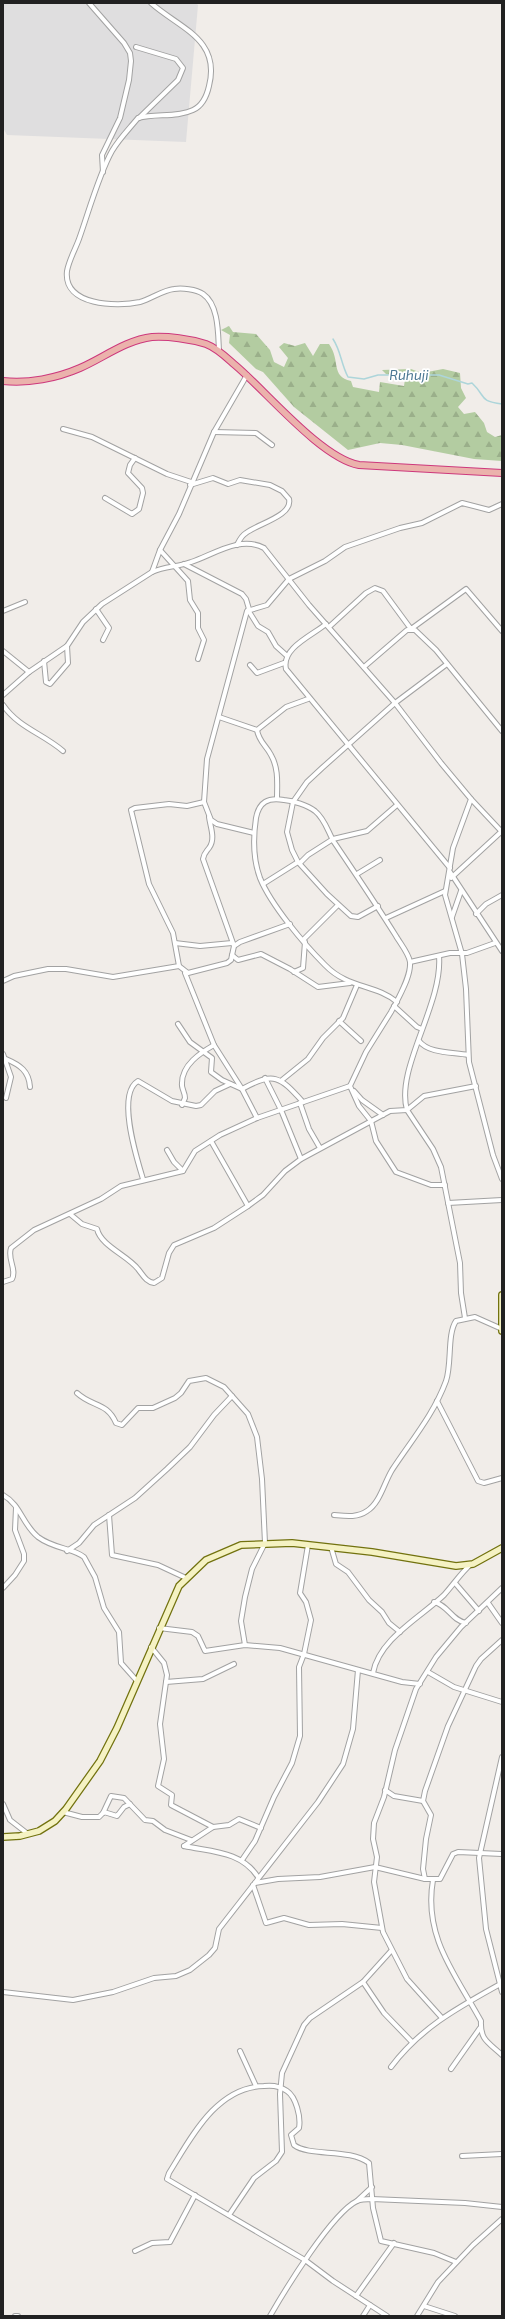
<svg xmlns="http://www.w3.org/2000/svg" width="505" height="2319" viewBox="0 0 505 2319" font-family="'Exo 2',sans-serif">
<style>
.residential{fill:#dfdedf}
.forest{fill:url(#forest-firs)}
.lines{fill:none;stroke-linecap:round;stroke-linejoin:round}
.stream{stroke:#add5da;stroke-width:1.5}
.minor-casing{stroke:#a2a2a2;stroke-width:6}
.secondary-casing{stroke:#72720f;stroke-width:8}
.trunk-casing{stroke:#cd387c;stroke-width:8}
.minor{stroke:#fff;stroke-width:4}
.secondary{stroke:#f5f2c3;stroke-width:5.5}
.trunk{stroke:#ebb2ac;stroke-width:6}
.labels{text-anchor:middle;stroke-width:3.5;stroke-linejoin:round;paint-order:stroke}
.water-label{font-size:14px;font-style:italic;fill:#4b7793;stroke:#fff}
</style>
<defs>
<pattern id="forest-firs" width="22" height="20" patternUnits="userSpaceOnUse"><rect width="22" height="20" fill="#b3cca1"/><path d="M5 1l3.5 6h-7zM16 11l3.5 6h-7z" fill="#9aaf8a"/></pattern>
</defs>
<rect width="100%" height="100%" fill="#f1ede9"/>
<polygon class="residential" points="3,3 196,3 198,5 186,142 7,135 3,128"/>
<path class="forest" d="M229 326 233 332 256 334 270 350 274 362 284 367 288 358 279 347 284 343 295 346 305 343 313 356 320 344H329C341 361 330 376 351 381L353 387 379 392 380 382 404 386 405 379 386 374 382 370 411 369 422 373 443 369 460 373 461 388 466 398 458 407 464 414 475 412 484 423 487 432 495 437 502 435V461L474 459 402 445 380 443 348 450 294 407 263 372 256 369 229 343 230 335 221 330Z"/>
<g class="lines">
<path class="stream" d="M333 339C341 351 341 364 348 377L364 379 378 375H439L468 384 472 383C487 397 478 401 502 404"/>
<g class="minor-casing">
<g id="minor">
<polyline points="89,3 124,43 130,53 131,61 129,80 120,118 102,155 103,172"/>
<path d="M151 3C179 28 221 39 209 86 207 95 202 106 193 110 176 118 156 113 138 118 129 129 119 139 112 151 99 174 88 214 79 239 75 250 69 260 67 271 63 306 117 307 140 302 151 299 163 290 174 289 182 288 196 289 203 294 219 305 218 334 219 351"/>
<polyline points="136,47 176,59 183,68 178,80 139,118"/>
<polyline points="63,429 92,437 167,474 191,482"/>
<polyline points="214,432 256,433 272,445"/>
<path d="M190 485 213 478 228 484 240 480 270 485 282 491 289 499C293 516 257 524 246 533 241 536 239 541 237 545"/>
<polyline points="105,498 132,514 139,509 143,493 142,488 128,473 130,465 135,458"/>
<polyline points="160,550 188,581 190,600 198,613 198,628 204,640 198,659"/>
<polyline points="184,564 242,594 246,599 249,609"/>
<polyline points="152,572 160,550 179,514 214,432 247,375"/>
<polyline points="96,609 109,628 103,640"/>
<polyline points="248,610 258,626 268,632 276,646 286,655"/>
<polyline points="3,611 25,602"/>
<path d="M326 624C313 635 281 648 286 669L450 868"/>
<polyline points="329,627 366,593 375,588 383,591 411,629 466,589 502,631"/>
<polyline points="3,651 29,672"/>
<polyline points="44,661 46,682 50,684 68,663 67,646"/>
<polyline points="250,665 257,673 284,663"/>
<polyline points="364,667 407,630 415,630 436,650 502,731"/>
<path d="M3 695 29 672 67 646 83 622 102 604 152 572C165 566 178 567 191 562 213 555 240 535 264 548L309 605 395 703 441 763 471 799 453 848 445 895 462 954 466 989 469 1062 493 1155 502 1179"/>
<path d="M3 705C19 728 42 733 63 751"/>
<polyline points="219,717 257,730 286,707 308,699"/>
<path d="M257 730C259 742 266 745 271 755 279 769 277 784 277 799"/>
<polyline points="471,799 502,832"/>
<polyline points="204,802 187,806 169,804 135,808 131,810 149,884 173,933 179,966 188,973 227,963 231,960 234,946 240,942 290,924"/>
<path d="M209 817C210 826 216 839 209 848 206 852 204 853 203 859L234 946"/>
<polyline points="254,833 217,824 211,820 204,802 207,759 247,611 267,605 289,579 325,561 345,547 400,528 422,523 462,503 489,510 502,504"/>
<polyline points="300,863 308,855 333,839 367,831 397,805"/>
<polyline points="450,872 502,951"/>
<polyline points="357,874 380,860"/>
<polyline points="451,878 502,831"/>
<polyline points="263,884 298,862"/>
<polyline points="378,906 358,917 351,916 327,894 298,862 292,850 287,832 293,802 307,782 322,768 395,703 447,664"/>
<polyline points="476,914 486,904 502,895"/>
<polyline points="452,917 461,891"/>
<polyline points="386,918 445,891"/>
<polyline points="303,940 338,905"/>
<polyline points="175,943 200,946 232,943"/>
<polyline points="232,955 238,960 261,954 290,969 318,987 350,983"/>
<path d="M439 956C443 1004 395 1069 407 1110L433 1149 441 1167 460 1263 461 1293 465 1318"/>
<polyline points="410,962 450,953 467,953 495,943"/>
<polyline points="294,972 303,968 305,942"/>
<polyline points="185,973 214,1045 242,1089 257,1118"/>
<polyline points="3,981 14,976 48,969 66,969 113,977 179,966"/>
<path d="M397 1002C376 984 348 989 325 965 304 944 271 905 260 878 253 859 253 838 256 818 259 802 268 797 284 800 294 801 307 805 315 811 325 819 328 832 334 842 355 873 376 904 396 936 400 943 409 954 410 962 411 974 403 989 398 999 396 1004 393 1008 391 1012L366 1052 350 1086 359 1106 371 1121 376 1141 396 1172 431 1185H445"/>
<polyline points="394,1006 417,1027 422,1029"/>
<polyline points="339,1021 361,1041"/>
<path d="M178 1024 190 1042 212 1058 211 1072 222 1080 242 1089C275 1071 280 1077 303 1102"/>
<path d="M419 1041C429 1054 454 1052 468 1055"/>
<polyline points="3,1054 11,1077 6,1098"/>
<path d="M6 1059C20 1065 29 1071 30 1087"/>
<polyline points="265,1078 281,1110 301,1159"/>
<polyline points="282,1080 308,1059 323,1038 343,1018 357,985"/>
<polyline points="354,1091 362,1100 383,1115"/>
<polyline points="300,1103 309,1129 320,1148"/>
<path d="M182 1105 185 1098C185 1092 181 1088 182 1083 182 1065 200 1053 214 1045"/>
<polyline points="211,1141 248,1206"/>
<polyline points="167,1150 174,1162 183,1171"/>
<path d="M143 1179C137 1159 116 1094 138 1081L172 1101 196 1106 201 1105 215 1091 230 1084"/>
<polyline points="448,1203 502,1200"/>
<path d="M70 1214 82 1224 97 1229C101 1246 127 1255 138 1269 143 1275 146 1282 154 1283L162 1278 169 1253 174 1245 214 1228 248 1206 263 1195 285 1171 301 1159 390 1111 407 1110 424 1096 476 1086"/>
<path d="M3 1282 12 1279C17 1269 7 1259 11 1248L34 1230 101 1199 121 1186 183 1171 195 1151 220 1135 257 1118 350 1086"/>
<path d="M77 1393C92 1407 107 1402 116 1423L122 1425 138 1408H153L175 1398 181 1393 189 1381 206 1378 224 1387 248 1414 257 1437 262 1479 265 1543 252 1569 245 1597 241 1621 245 1645"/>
<polyline points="437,1401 478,1481 484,1483 502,1478"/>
<path d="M3 1495C21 1505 22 1524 38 1537 54 1549 73 1548 84 1557L95 1577 104 1608 119 1632 121 1663 137 1681"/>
<polyline points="109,1515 112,1555 158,1565 186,1578"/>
<path d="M334 1515C345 1516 357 1518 367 1511 380 1503 384 1483 392 1470 411 1441 434 1414 446 1381 452 1364 447 1334 456 1321L475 1317 502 1329"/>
<polyline points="331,1547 336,1564 348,1572 369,1600 382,1612 389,1623 400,1632"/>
<polyline points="67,1551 79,1543 94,1525 135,1498 167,1469 190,1447 214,1415 232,1396"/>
<polyline points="455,1583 479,1611"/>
<polyline points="3,1588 15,1575 24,1561 24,1554 15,1530 16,1508"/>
<path d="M434 1602C448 1605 451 1620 466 1623"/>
<polyline points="488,1603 502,1623"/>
<polyline points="159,1628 192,1632 198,1636 205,1651 245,1645 280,1648 402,1682 420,1684"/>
<polyline points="151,1647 164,1663 167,1675 160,1724 164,1759 158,1786 172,1795 171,1805 213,1827"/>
<polyline points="428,1672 454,1687 502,1702"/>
<path d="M373 1673C379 1639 421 1617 444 1595 453 1585 461 1573 470 1565"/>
<polyline points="166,1682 203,1679 234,1664"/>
<polyline points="502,1757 479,1858 486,1929 502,1992"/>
<polyline points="385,1790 394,1796 423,1801"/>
<polyline points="3,1804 10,1820 28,1834"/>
<polyline points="63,1812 82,1817 99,1817 104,1812 117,1816 124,1807 130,1804"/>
<polyline points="103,1813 111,1796 124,1798 145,1820 153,1821 165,1830 191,1840"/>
<polyline points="184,1846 213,1827 229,1825 239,1819 261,1828"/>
<path d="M184 1846C212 1852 241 1851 258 1877"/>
<polyline points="242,1860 255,1841 274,1797 292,1763 300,1736 299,1667 304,1654 311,1620 306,1602 300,1593 308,1545"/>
<polyline points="425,1879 423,1869 426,1839 431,1815 423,1801 425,1791 448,1726 476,1666 481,1659 502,1640"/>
<path d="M433 1880C423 1937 456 1975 481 2021 480 2040 488 2042 502 2055"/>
<polyline points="255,1883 278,1879 320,1877 375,1867 425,1879 440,1879 453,1854 458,1852 502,1854"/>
<polyline points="253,1885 266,1923 284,1918 309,1925 342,1924 382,1928"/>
<polyline points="391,1951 363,1982 384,2013 412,2042"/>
<polyline points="3,1992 73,2000 113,1992 154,1978 176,1976 190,1970 209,1955 215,1948 219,1929 318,1802 343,1764 353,1729 358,1670"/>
<polyline points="442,2018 407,1979 383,1932 374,1882 377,1857 373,1839 374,1823 384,1797 395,1750 416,1689 436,1657 461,1627 502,1588"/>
<polyline points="240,2051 256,2086"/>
<path d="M391 2067C421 2027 459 2007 502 1983"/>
<polyline points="451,2069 480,2028"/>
<polyline points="462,2156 502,2154"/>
<polyline points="357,2201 372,2187"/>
<polyline points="229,2215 254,2178 276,2161 282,2152 280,2094 282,2073 304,2025 310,2018 363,1982"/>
<polyline points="135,2251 152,2243 170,2242 195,2195"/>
<polyline points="356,2296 394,2243"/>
<polyline points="424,2306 455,2316"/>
<polyline points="15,2316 18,2316"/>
<path d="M270 2316C285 2290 332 2213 357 2201 361 2199 367 2199 372 2199L465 2203 502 2207"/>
<polyline points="363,2316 370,2305"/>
<path d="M387 2316 333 2281 305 2260 167 2179 169 2173C191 2138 216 2087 264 2086 272 2085 280 2086 287 2091 296 2097 301 2117 299 2128L291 2135 294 2145C310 2157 349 2148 369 2163L373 2208 381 2241 434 2253 456 2262"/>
<polyline points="417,2316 438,2282 473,2245 502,2219"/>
</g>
</g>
<g class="secondary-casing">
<g id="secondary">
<polyline points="502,1295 502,1331"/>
<polyline points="3,1837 20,1836 39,1831 55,1821 66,1809 100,1761 117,1728 179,1586 206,1560 241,1545 292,1543 372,1552 456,1566 473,1564 502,1548"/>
</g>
</g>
<g class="trunk-casing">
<path id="trunk" d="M3 381C28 384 57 378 80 368 103 358 126 340 152 337 168 336 190 339 206 344 217 348 227 358 235 365 266 391 321 458 359 465L502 473"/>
</g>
<use href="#minor" class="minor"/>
<use href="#secondary" class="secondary"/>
<use href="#trunk" class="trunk"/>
</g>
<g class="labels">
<g class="water-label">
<text x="409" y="380">Ruhuji</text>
</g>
</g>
<rect width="505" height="2319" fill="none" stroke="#212121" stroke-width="8"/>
</svg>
